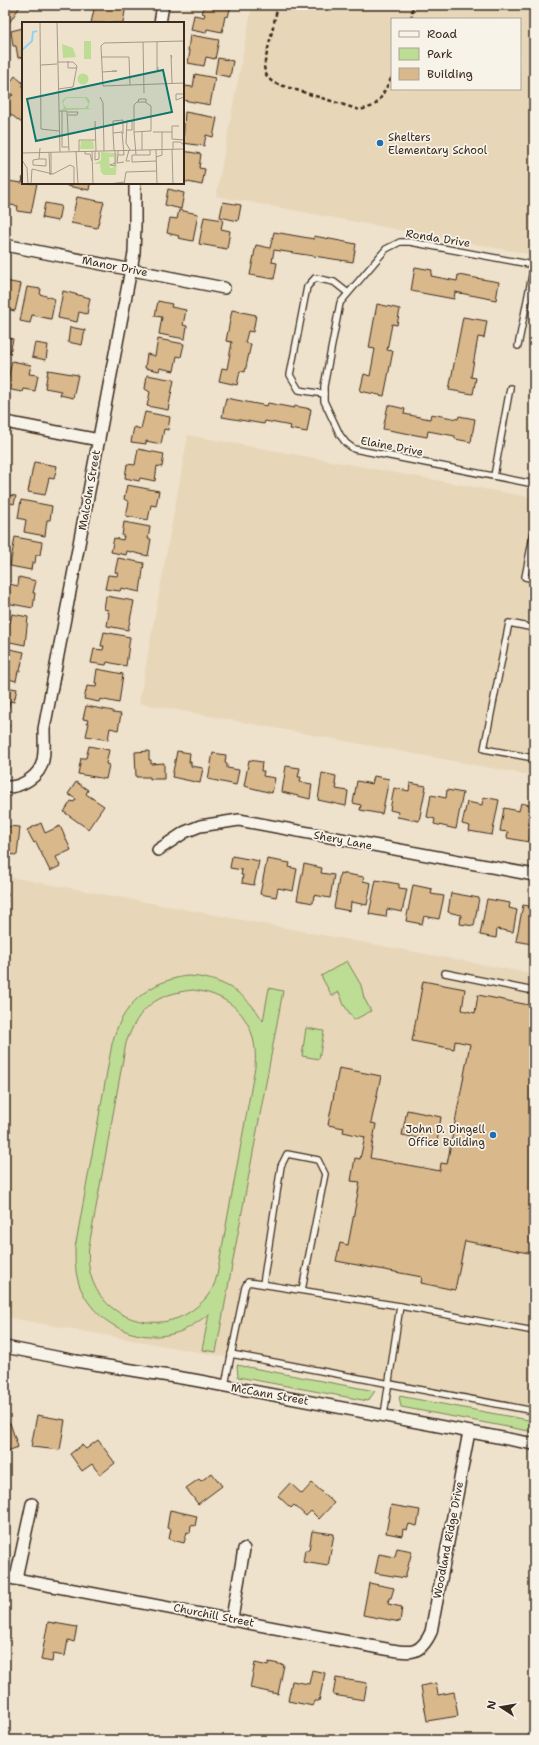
<svg xmlns="http://www.w3.org/2000/svg" width="539" height="1745" viewBox="0 0 539 1745" font-family="'Shantell Sans',sans-serif">
<style>
.built{fill:#e8d6b9;fill-rule:evenodd}
.green{fill:#bddc94;stroke:#7c8359;fill-rule:evenodd}
.building{fill:#d9b98c;stroke:#3b2a1e}
.lines{fill:none;stroke-linecap:round;stroke-linejoin:round}
.service-casing{stroke:#3b2a1e;stroke-width:8}
.minor-casing{stroke:#3b2a1e;stroke-width:14}
.path{stroke:#3b2a1e;stroke-width:2.5;stroke-dasharray:4 3;stroke-linecap:butt}
.service{stroke:#f7f3e8;stroke-width:5.5}
.minor{stroke:#f7f3e8;stroke-width:11}
.poi-dot{fill:#1f6fb2;stroke:#f7f3e8;stroke-width:1.5}
.labels{text-anchor:middle;stroke-width:3.5;stroke-linejoin:round;paint-order:stroke}
.poi-label{font-size:11px;fill:#3b2a1e;stroke:#f7f3e8;text-anchor:start}
.street-label{font-size:11px;fill:#3b2a1e;stroke:#f7f3e8}
.inset-river{fill:none;stroke:#91d2f3;stroke-width:2}
.inset-road{fill:none;stroke:#a69886;stroke-width:1}
.view{fill:#0f766e;fill-opacity:0.15;stroke:#0f766e;stroke-width:2}
.inset-edge{fill:none;stroke:#3b2a1e;stroke-width:2}
</style>
<rect width="100%" height="100%" fill="#eee2cc"/>
<filter id="ink" filterUnits="userSpaceOnUse"><feTurbulence type="fractalNoise" baseFrequency=".025" numOctaves="2"/><feDisplacementMap in="SourceGraphic" scale="8" xChannelSelector="R" yChannelSelector="G"/><feConvolveMatrix kernelMatrix="1 2 1 2 8 2 1 2 1" color-interpolation-filters="sRGB"/></filter>
<g filter="url(#ink)">
<g class="built">
<path d="M252 5H534V255L216 196ZM392 19H520V89H392Z"/>
<polygon points="188,435 534,498 534,776 139,703"/>
<polygon points="5,876 534,974 534,1417 220,1356 5,1317"/>
<polygon points="534,1698 534,1740 526,1740"/>
</g>
<g class="green">
<polygon points="347,961 361,985 364,998 371,1011 354,1020 344,1005 339,992 332,996 321,976"/>
<path d="M187 976C220 977 246 992 263 1021L269 988 283 991 216 1352 202 1350 209 1314C197 1322 187 1331 172 1334 134 1343 95 1323 80 1287 75 1274 75 1261 75 1248L112 1044C121 1006 148 981 187 976ZM193 990C236 995 259 1025 255 1067L217 1275C213 1293 203 1303 188 1313 153 1334 105 1318 92 1279 88 1268 88 1257 89 1246L126 1043C139 1007 156 994 193 990Z"/>
<polygon points="306,1028 324,1031 319,1059 302,1056"/>
<polygon points="237,1365 375,1391 368,1401 238,1377"/>
<polygon points="399,1396 534,1421 534,1432 401,1407"/>
</g>
<g class="building">
<polygon points="5,5 21,5 5,29"/>
<polygon points="95,5 126,5 123,23 91,23"/>
<polygon points="204,5 231,5 228,17 225,16 222,32 207,29 206,33 191,30 194,15 204,17 205,14 202,13"/>
<polygon points="23,28 23,57 18,58 16,46 13,46 11,31"/>
<polygon points="190,35 219,40 215,59 206,57 204,66 188,63 190,51 188,51"/>
<polygon points="218,58 233,61 230,77 215,74"/>
<polygon points="195,74 215,78 210,105 183,100 185,86 193,87"/>
<polygon points="15,76 23,83 23,121 22,123 5,110 5,102 10,95 12,96 13,95 5,89"/>
<polygon points="185,112 217,118 213,137 206,135 204,146 183,143"/>
<polygon points="183,151 201,154 199,168 205,169 202,185 183,181"/>
<polygon points="23,177 23,183 37,183 31,213 17,211 18,206 10,205 10,203 5,202 7,181 22,183"/>
<polygon points="68,183 92,183 90,184 89,190 67,186"/>
<polygon points="168,189 184,193 181,209 165,205"/>
<polygon points="77,197 104,202 97,228 71,223"/>
<polygon points="223,202 241,205 238,221 220,217"/>
<polygon points="45,203 61,206 58,221 42,218"/>
<polygon points="179,210 198,214 193,241 178,238 179,236 167,233 170,218 177,219"/>
<polygon points="204,217 223,220 221,229 230,231 227,249 199,244"/>
<polygon points="274,232 314,239 314,236 356,244 353,262 274,250 272,262 277,263 274,279 250,275 256,245 270,248"/>
<polygon points="415,267 432,270 431,276 457,281 458,275 499,282 496,300 455,292 454,299 411,291"/>
<polygon points="5,281 21,284 15,311 5,309"/>
<polygon points="27,287 41,289 40,294 55,299 51,319 32,315 30,323 20,321"/>
<polygon points="63,291 90,298 87,314 79,312 77,322 58,318"/>
<polygon points="158,301 172,304 171,307 186,310 183,325 187,326 185,339 159,334 162,317 155,316"/>
<polygon points="377,304 400,309 397,325 392,324 387,350 393,351 384,396 360,391 364,374 370,376 375,349 369,348"/>
<polygon points="232,310 256,315 253,332 248,331 245,343 251,344 245,372 240,371 237,385 219,381 222,368 227,369 232,342 226,341"/>
<polygon points="463,317 487,321 484,338 478,337 471,377 476,378 473,394 449,390"/>
<polygon points="70,327 85,330 82,345 68,342"/>
<polygon points="5,337 13,339 10,353 5,352"/>
<polygon points="158,339 184,344 181,357 177,356 174,371 160,368 159,371 145,368 147,354 155,356"/>
<polygon points="35,343 48,345 46,360 32,357"/>
<polygon points="12,361 31,365 29,374 38,375 35,391 23,389 22,392 6,389"/>
<polygon points="48,370 78,375 73,398 60,395 61,391 45,388"/>
<polygon points="147,375 174,380 168,410 147,406 150,392 145,389"/>
<polygon points="226,398 267,406 268,403 294,408 295,406 311,409 307,432 290,429 291,426 265,421 264,424 222,417"/>
<polygon points="388,405 405,409 404,414 430,419 431,414 458,419 459,416 475,419 471,442 455,439 455,436 428,431 427,437 383,429"/>
<polygon points="145,412 170,417 168,430 164,429 161,444 146,441 146,444 131,442 134,427 141,429"/>
<polygon points="534,439 534,458 530,457"/>
<polygon points="138,449 164,454 162,467 157,466 155,481 140,478 139,481 125,478 127,464 135,465"/>
<polygon points="34,462 57,466 54,479 49,478 45,495 28,492"/>
<polygon points="127,485 159,491 156,506 151,505 148,520 126,516 129,502 124,499"/>
<polygon points="8,495 16,496 14,504 6,502"/>
<polygon points="21,500 52,506 50,520 47,520 45,536 24,532 26,520 18,518"/>
<polygon points="124,522 150,527 148,539 151,539 148,556 127,551 126,555 111,552 114,538 123,540 124,536 122,536"/>
<polygon points="15,537 42,542 40,555 36,555 35,563 32,563 31,570 10,566"/>
<polygon points="118,558 144,563 140,592 121,588 120,591 105,589 108,575 117,576 118,573 115,572"/>
<polygon points="19,577 36,581 33,593 35,593 33,608 6,603 9,584 18,586"/>
<polygon points="106,596 134,601 128,630 107,626 109,613 108,613 108,610 104,609"/>
<polygon points="12,614 28,617 25,645 5,641 5,622 10,623"/>
<polygon points="104,632 130,637 126,666 107,662 106,665 91,663 94,649 103,650 104,646 101,646"/>
<polygon points="5,648 24,652 20,671 18,671 16,681 5,678"/>
<polygon points="97,669 123,674 119,703 100,699 99,702 84,699 87,686 96,687 97,683 95,683"/>
<polygon points="5,687 17,689 14,702 10,701 8,710 6,710 5,714"/>
<polygon points="86,706 113,711 113,713 121,714 118,730 110,728 108,740 86,736 89,723 87,723 88,720 83,719"/>
<polygon points="5,725 9,725 6,740 5,740"/>
<polygon points="89,746 109,750 106,764 109,765 106,779 78,774 81,758 86,758"/>
<polygon points="149,751 149,760 151,760 151,764 164,763 164,779 150,779 150,777 136,777 135,752"/>
<polygon points="177,751 190,753 189,762 191,762 191,766 203,768 200,783 172,777"/>
<polygon points="213,753 226,755 225,763 227,764 227,768 239,770 236,785 208,779"/>
<polygon points="249,760 262,762 261,771 264,771 263,776 275,778 272,793 244,786"/>
<polygon points="286,766 300,768 298,777 301,777 300,782 312,784 310,799 282,792"/>
<polygon points="322,773 336,776 335,784 337,785 336,789 348,791 346,806 318,800"/>
<polygon points="374,776 389,779 382,814 360,810 361,805 353,803 357,781 372,784"/>
<polygon points="76,782 88,790 86,794 104,806 88,829 64,812 71,801 74,802 76,799 68,794"/>
<polygon points="410,783 426,786 419,821 397,817 398,812 390,810 394,788 409,791"/>
<polygon points="447,790 463,793 456,829 434,824 435,819 427,817 431,795 446,798"/>
<polygon points="483,797 499,800 492,835 469,831 470,826 462,824 467,802 482,805"/>
<polygon points="521,803 534,806 534,816 529,842 507,838 508,832 500,831 504,808 519,811"/>
<polygon points="41,823 45,833 60,826 71,850 56,857 60,866 50,871 36,842 34,843 27,830"/>
<polygon points="5,826 20,827 17,855 5,854"/>
<polygon points="232,856 259,861 254,885 242,883 243,875 241,875 242,870 230,868"/>
<polygon points="267,859 290,863 289,867 297,869 293,891 278,888 276,897 260,894"/>
<polygon points="304,864 322,868 321,873 334,875 330,898 314,895 313,903 297,900"/>
<polygon points="340,873 364,877 363,881 371,883 367,905 351,902 350,911 334,908"/>
<polygon points="376,880 399,884 399,888 407,889 402,912 387,909 386,917 369,914"/>
<polygon points="413,885 432,889 431,894 444,896 439,919 424,916 422,924 406,921"/>
<polygon points="451,893 479,898 474,926 460,924 461,915 448,912"/>
<polygon points="487,899 510,903 509,908 517,910 513,932 497,929 496,938 480,935"/>
<polygon points="523,905 534,907 534,936 532,944 516,941"/>
<polygon points="423,981 465,989 462,1010 475,1013 478,995 534,1006 534,1254 465,1241 455,1290 421,1283 422,1277 336,1261 340,1243 348,1245 360,1182 351,1181 355,1158 360,1159 365,1137 343,1132 344,1128 328,1125 339,1068 381,1076 371,1123 376,1124 370,1158 440,1171 441,1163 447,1164 470,1044 455,1041 454,1049 412,1041"/>
<polygon points="407,1110 441,1117 437,1142 402,1135"/>
<polygon points="37,1415 65,1420 60,1450 31,1447"/>
<polygon points="10,1423 18,1447 5,1452 5,1424"/>
<polygon points="98,1440 115,1463 100,1475 92,1464 82,1471 70,1454 82,1445 86,1449"/>
<polygon points="212,1473 222,1486 198,1504 186,1488 199,1479 201,1481"/>
<polygon points="290,1483 302,1494 312,1483 334,1503 319,1519 311,1511 306,1516 294,1505 291,1508 278,1496"/>
<polygon points="391,1505 420,1510 417,1526 409,1524 407,1530 403,1529 402,1536 386,1533"/>
<polygon points="170,1510 197,1516 195,1526 191,1525 190,1533 187,1532 184,1543 169,1539 171,1529 167,1528"/>
<polygon points="312,1531 334,1534 328,1566 303,1562 305,1550 309,1550"/>
<polygon points="397,1548 412,1551 405,1578 375,1573 379,1554 395,1557"/>
<polygon points="369,1583 394,1588 391,1598 389,1598 388,1604 402,1607 400,1622 363,1615"/>
<polygon points="48,1622 77,1627 74,1642 68,1640 65,1656 53,1654 52,1662 41,1660"/>
<polygon points="269,1662 284,1665 278,1694 250,1688 255,1663 268,1666"/>
<polygon points="312,1670 325,1673 319,1701 315,1701 313,1706 288,1701 292,1681 309,1684"/>
<polygon points="336,1678 367,1683 364,1700 333,1695"/>
<polygon points="436,1683 438,1695 454,1692 458,1716 427,1721 421,1686"/>
</g>
<g class="lines">
<g class="service-casing">
<g id="service">
<polyline points="534,265 410,242 400,242 386,249 340,303 324,386 324,401 340,435 346,443 354,449 534,484"/>
<polyline points="518,346 534,265"/>
<polyline points="324,394 299,390 290,375 307,287 315,278 334,282 348,293"/>
<polyline points="494,476 510,388"/>
<polyline points="534,531 525,577 534,579"/>
<polyline points="534,628 509,623 484,749 534,758"/>
<polyline points="445,973 534,991"/>
<polyline points="263,1284 281,1166 287,1154 318,1160 325,1174 302,1290"/>
<polyline points="231,1354 534,1411"/>
<polyline points="225,1385 245,1287 248,1282 400,1306 534,1331"/>
<polyline points="384,1415 400,1306"/>
</g>
</g>
<g class="minor-casing">
<g id="minor">
<polyline points="160,23 163,5"/>
<polyline points="5,245 224,288"/>
<polyline points="5,422 99,440"/>
<path d="M5 787C20 788 40 777 43 760 45 750 44 739 44 729L134 253 135 225V183"/>
<polyline points="158,850 185,832 200,826 239,820 534,875"/>
<polyline points="5,1347 76,1361 194,1380 534,1444"/>
<path d="M5 1577 386 1649C410 1653 420 1656 431 1632L469 1432"/>
<polyline points="16,1578 32,1504"/>
<polyline points="232,1618 244,1549"/>
</g>
</g>
<g class="path">
<path d="M278 5 264 66C265 74 267 78 274 83L360 110 374 106 380 99 392 77"/>
<polyline points="411,19 413,5"/>
<polyline points="5,886 7,895 5,908"/>
</g>
<use href="#service" class="service"/>
<use href="#minor" class="minor"/>
</g>
</g>
<g class="poi-dot">
<circle cx="380" cy="143" r="4"/>
<circle cx="493" cy="1135" r="4"/>
</g>
<g class="labels">
<g class="poi-label">
<text x="388" y="141">Shelters<tspan x="388" dy="13">Elementary School</tspan></text>
<text x="485" y="1133" text-anchor="end">John D. Dingell<tspan x="485" dy="13">Office Building</tspan></text>
</g>
<g class="street-label">
<text transform="translate(438 238) rotate(9)" y="4">Ronda Drive</text>
<text transform="translate(115 266) rotate(11)" y="4">Manor Drive</text>
<text transform="translate(392 446) rotate(11)" y="4">Elaine Drive</text>
<text transform="translate(89 490) rotate(-80)" y="4">Malcolm Street</text>
<text transform="translate(343 840) rotate(11)" y="4">Shery Lane</text>
<text transform="translate(270 1394) rotate(10)" y="4">McCann Street</text>
<text transform="translate(448 1540) rotate(-79)" y="4">Woodland Ridge Drive</text>
<text transform="translate(214 1615) rotate(11)" y="4">Churchill Street</text>
</g>
</g>
<g transform="translate(22 22)">
<rect width="162" height="162" fill="#eee2cc"/>
<path d="M62 19H69V37H62ZM40 22 51 26 54 35 41 36ZM55.5 57a5.5 5.5 0 1 1 11 0a5.5 5.5 0 1 1-11 0ZM44 75H65L68 79 66 86 69 87 39 88 42 86 40 79ZM44 76H63L67 82 63 86H44L41 81ZM59 119H71L72 127H58ZM79 130 92 131V135H87L88 146 93 145V131H95L94 153H82L79 150 78 142H72L79 138Z" fill="#bddc94" fill-rule="evenodd"/>
<path class="inset-river" d="M0 28 10 19 11 10 15 9"/>
<path class="inset-road" d="M18 0 19 107 37 109M35 0 38 130M162 19 82 21 79 24 81 64 162 61M121 20 122 71M135 20V48H136V45M79 35H107L108 63M150 36 149 33 150 61M46 39V46H55M35 40H51L55 44 51 65 36 67M19 43 35 42M80 50 95 49H90M162 72H154V78L162 75M78 75 81 81 82 129M116 80 117 77H124V80M37 89H45L47 129M40 89V125H47M46 90H56L55 93H46M73 99 74 129M157 104H150V117L162 118M105 108H110V99H105L104 121 108 128M112 110 129 109V84L123 80H115L112 83V110L113 121 114 133H128V128M131 110H150M91 111V99L101 98V112M134 127 135 162M150 127 151 162M151 127V120H158L161 122 162 127M92 128 91 111 100 110 102 133H96V129M93 128V144L88 143 93 141M107 128 104 139H108M120 128V110M54 129 56 162M57 129V118H73M63 129V132H68L70 139M70 129 71 162M73 129V138L77 137V130M27 130 28 153M29 130V153M0 131 162 127M96 133 95 141 102 140M114 133H110V140L134 139M134 135 140 133V110M17 137H24V144L11 143V138L17 137 18 126M0 138 5 146 6 162M9 162 10 147 31 152 48 143 52 145V162M87 162 102 160M102 162 104 150 134 149"/>
<path class="view" d="M141 48 150 90 14 119 5 77Z"/>
<rect width="162" height="162" class="inset-edge"/>
</g>
<rect width="539" height="1745" fill="none" stroke="#f7f3e8" stroke-width="20"/>
<rect x="10" y="10" width="519" height="1725" fill="none" stroke="#3b2a1e" stroke-width="1.5" filter="url(#ink)"/>
<rect x="391" y="18" width="130" height="72" fill="#f7f3e8" stroke="#aca397"/>
<rect x="399" y="31" width="20" height="6" fill="#f7f3e8" stroke="#aca397"/>
<text x="427" y="38" font-size="12" fill="#3b2a1e">Road</text>
<rect x="399" y="48" width="20" height="12" fill="#bddc94" stroke="#aca397"/>
<text x="427" y="58" font-size="12" fill="#3b2a1e">Park</text>
<rect x="399" y="68" width="20" height="12" fill="#d9b98c" stroke="#aca397"/>
<text x="427" y="78" font-size="12" fill="#3b2a1e">Building</text>
<g transform="translate(501 1707) rotate(282)" stroke="#f7f3e8" stroke-width="3" paint-order="stroke">
<path d="M0-3L7 15L0 10L-7 15Z" fill="#3b2a1e"/>
<text y="-6" font-size="11" font-weight="bold" text-anchor="middle" fill="#3b2a1e">N</text>
</g>
</svg>
